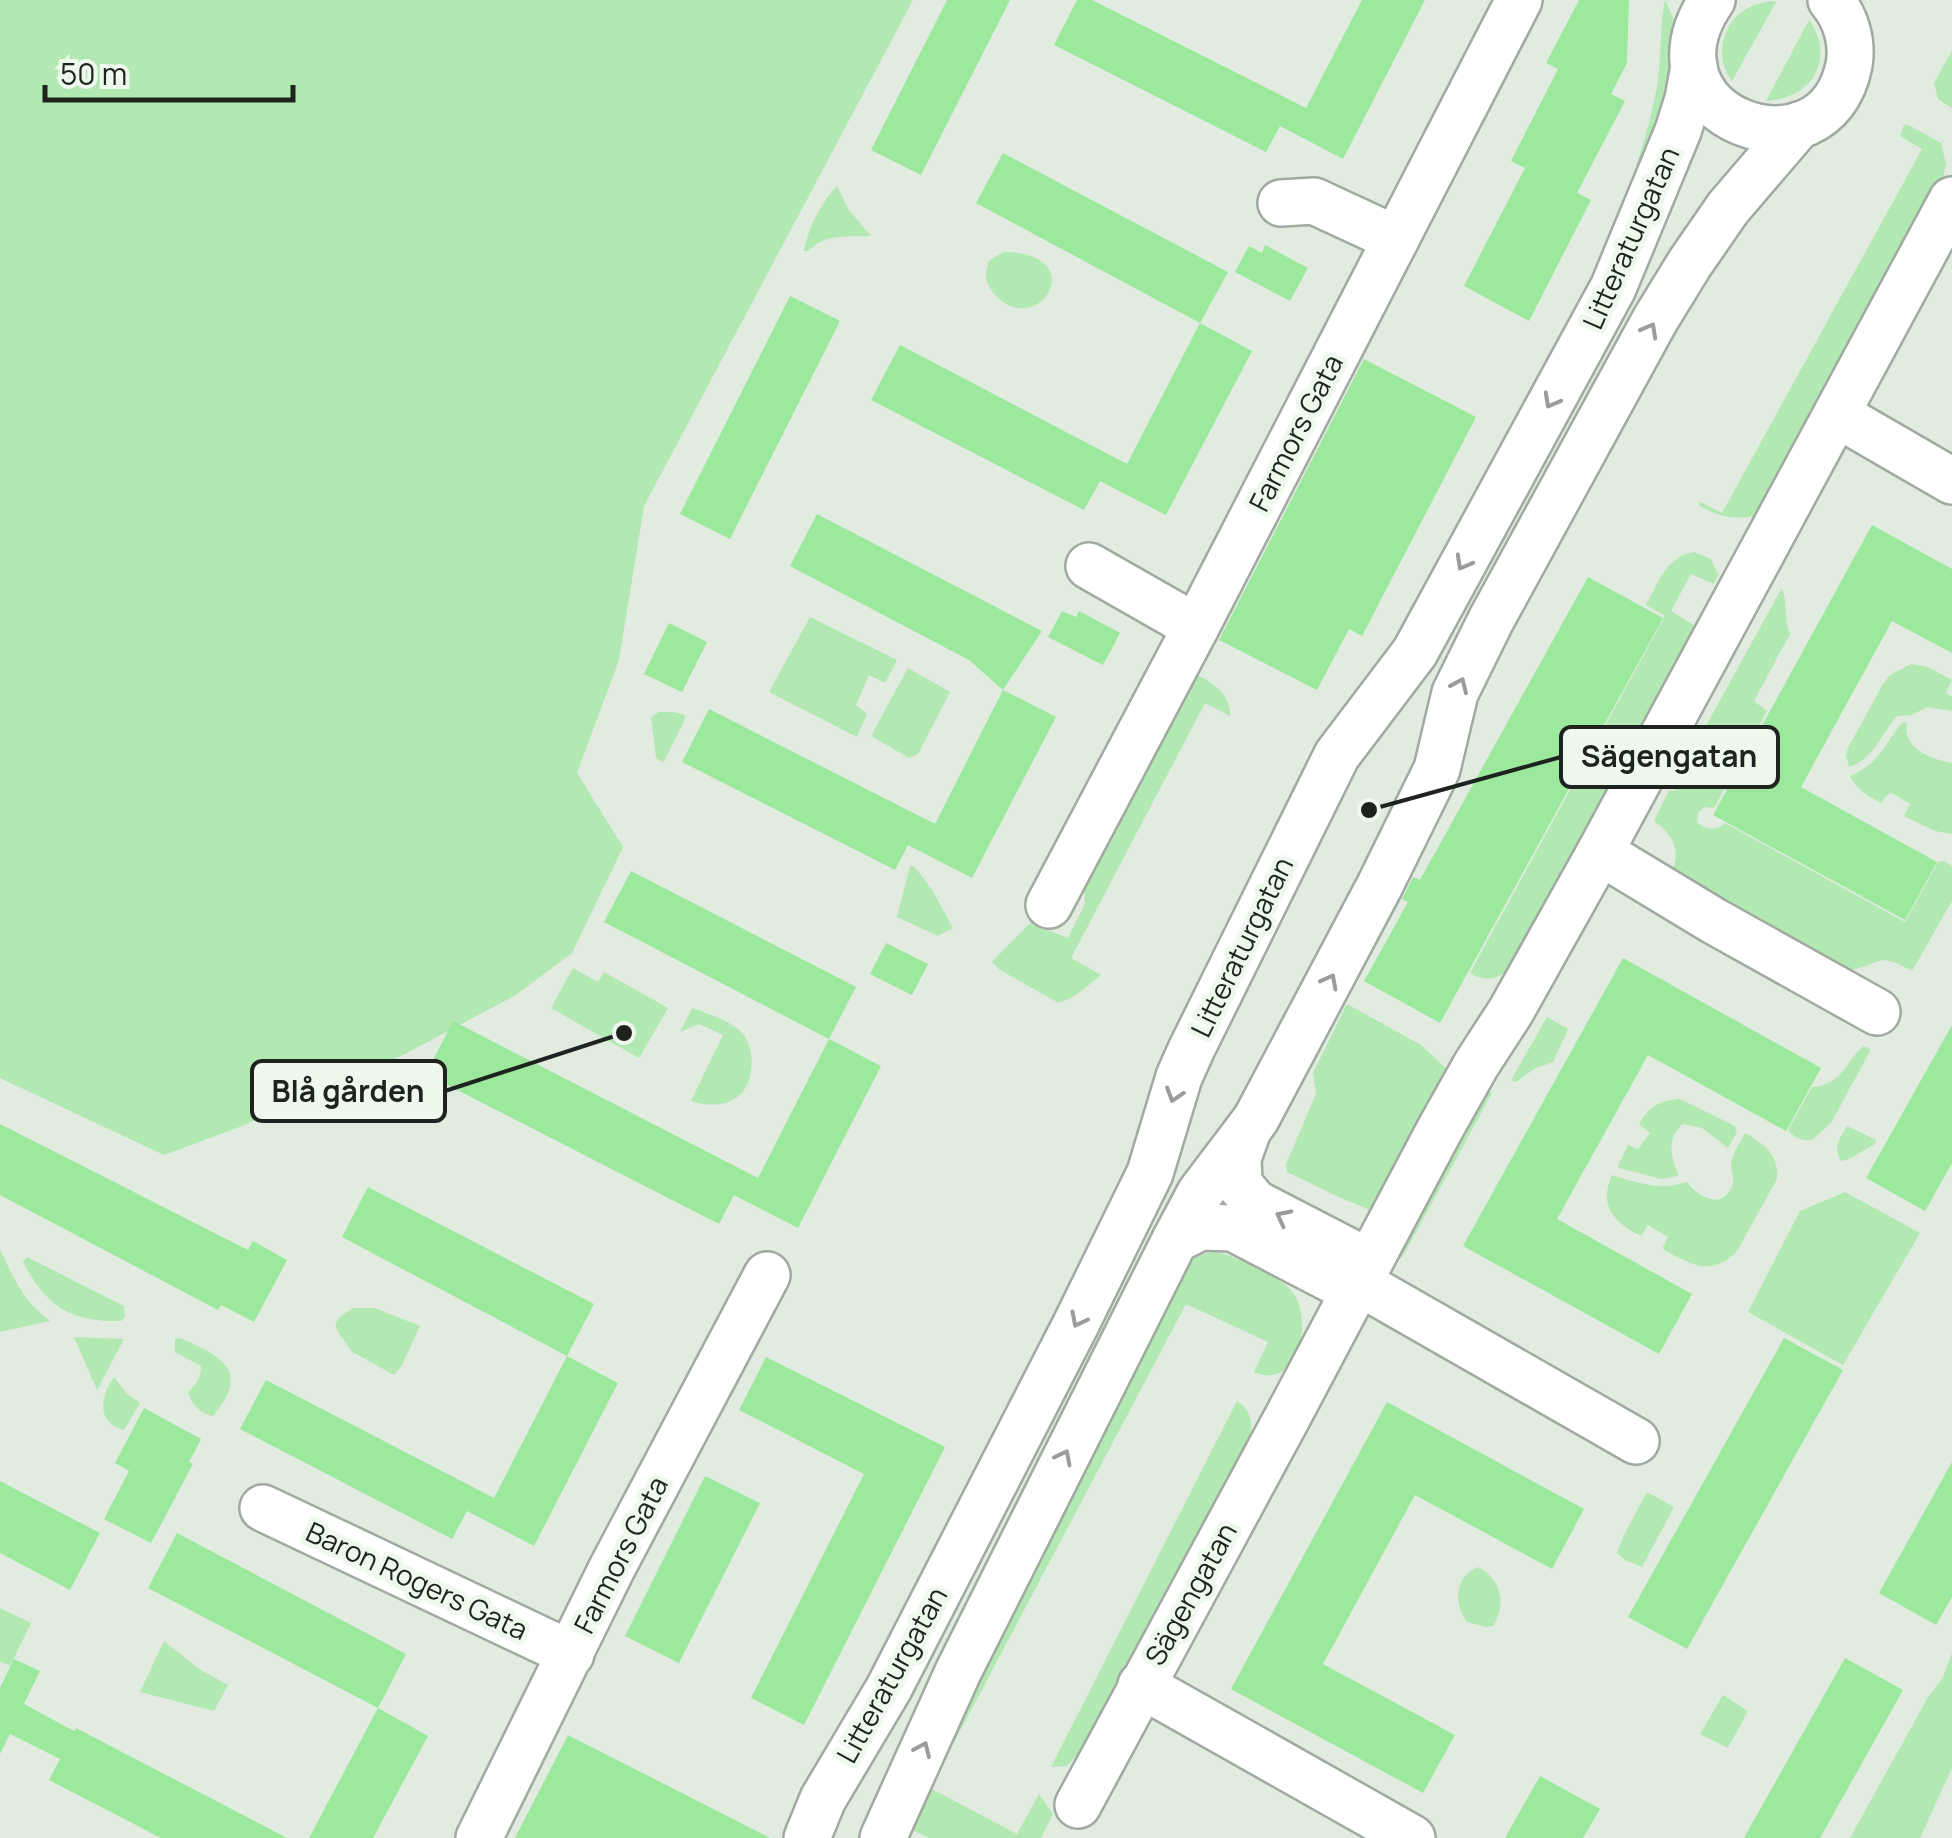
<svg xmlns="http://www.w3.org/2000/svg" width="1952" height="1838" viewBox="0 0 1952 1838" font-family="Manrope,sans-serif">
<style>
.green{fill:#b2e8b2}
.building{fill:#9ce99d}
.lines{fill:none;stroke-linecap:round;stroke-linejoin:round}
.minor-casing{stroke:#a1aaa1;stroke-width:50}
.minor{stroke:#fff;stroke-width:45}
.oneway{stroke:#9a9c9a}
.labels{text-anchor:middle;stroke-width:10;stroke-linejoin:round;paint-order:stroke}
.street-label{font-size:28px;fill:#1f231f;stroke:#eef8ed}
.leader{fill:none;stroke:#1f231f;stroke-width:4}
.callout-dot{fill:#1f231f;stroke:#eef8ed;stroke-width:4}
.callout{fill:#eef8ed;stroke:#1f231f;stroke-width:4}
.callout-label{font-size:30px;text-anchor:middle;font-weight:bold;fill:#1f231f}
</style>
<rect width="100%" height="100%" fill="#e1ebe0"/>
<g class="green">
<polygon points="0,0 913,0 644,506 619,660 577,773 623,847 572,953 516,995 403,1055 237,1128 164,1155 0,1078"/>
<path d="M1665 0 1675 22 1680 60 1642 184 1628 192C1639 157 1651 122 1657 86 1662 57 1659 30 1665 0Z"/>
<path d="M1772 1 1776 2 1732 81C1714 58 1722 21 1748 8 1755 4 1764 2 1772 1Z"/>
<path d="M1809 20C1837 59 1811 99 1766 101Z"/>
<polygon points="1952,51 1952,108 1938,99 1934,83"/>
<path d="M1907 124 1941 143 1946 164 1943 177 1902 256 1757 516C1732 519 1722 518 1700 506L1699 503 1701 502 1722 513 1922 149 1900 136 1904 125Z"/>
<path d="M837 186 848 209 871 236C848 237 825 233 808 251H804C808 228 821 203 837 186Z"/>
<path d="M1003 252C1092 252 1040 339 997 297 985 285 984 276 989 261Z"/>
<path d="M1694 552 1711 559 1718 575 1714 584 1691 574 1671 611 1695 626 1510 969C1497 980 1484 982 1470 973L1665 616 1646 605C1658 583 1667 556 1694 552Z"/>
<path d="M1782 588C1788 603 1783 618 1790 634L1754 701 1767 711 1714 808 1704 807 1698 813 1697 822C1704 830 1717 831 1725 823L1905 922 1938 862 1944 861 1952 866V901L1912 971C1873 949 1881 967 1844 971L1669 879C1682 855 1676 836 1654 821L1669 790 1674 791 1678 782 1676 780Z"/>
<polygon points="810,617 897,660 885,683 869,675 856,705 867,714 857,737 769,692"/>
<path d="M1911 664 1928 667 1952 680 1946 693 1952 697V711L1927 707 1912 715 1897 716C1880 735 1875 758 1849 767L1846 755 1848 748 1883 684 1890 675Z"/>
<polygon points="908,668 950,692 918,754 909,758 871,736"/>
<path d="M1195 674C1213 682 1231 695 1230 716L1205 703 1071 958 1101 975C1088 985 1073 1001 1057 1002L1000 970 992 962 1030 923 1068 938 1085 904 1084 885Z"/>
<polygon points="659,712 673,712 685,715 684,722 663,763 656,758 651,717"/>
<path d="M1903 722 1907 723C1902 749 1931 759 1952 763V834L1935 831 1904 816 1910 804 1890 792 1881 803C1868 796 1857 790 1850 776 1883 761 1881 747 1903 722Z"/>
<polygon points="910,866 914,866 932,890 953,928 938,936 897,917"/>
<polygon points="573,968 598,982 604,972 668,1008 639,1058 551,1008"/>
<polygon points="1347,1004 1421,1045 1454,1076 1373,1211 1343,1199 1287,1172 1286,1164 1316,1094 1313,1073"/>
<path d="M692 1008C708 1014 730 1020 742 1033 751 1043 753 1058 751 1071 747 1103 718 1110 691 1101L723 1035 699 1024 680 1032Z"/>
<polygon points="1547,1017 1568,1029 1553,1062 1534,1069 1516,1082 1511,1080"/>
<path d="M1863 1046 1870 1049 1869 1053 1831 1123 1812 1140C1801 1141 1795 1138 1788 1130L1812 1087C1841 1086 1845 1063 1863 1046Z"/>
<polygon points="1487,1088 1492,1093 1403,1256 1396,1262 1391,1259"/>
<path d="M1680 1099 1735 1126 1737 1132 1728 1148 1702 1128 1683 1124C1666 1138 1671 1157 1678 1174L1677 1176 1661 1179 1619 1168 1618 1166 1628 1145 1638 1149 1650 1133 1639 1124C1649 1107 1660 1100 1680 1099Z"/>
<path d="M1847 1126 1876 1140 1875 1144 1849 1159 1841 1161C1833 1146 1839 1140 1847 1126Z"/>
<path d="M1745 1133C1765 1145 1779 1154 1777 1179L1737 1251C1712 1277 1692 1265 1664 1250L1663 1247 1668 1237 1648 1225 1641 1236C1615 1223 1598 1207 1612 1175 1638 1183 1661 1191 1687 1182 1697 1196 1721 1211 1732 1187 1735 1178 1731 1171 1731 1163 1732 1154 1741 1141 1745 1133Z"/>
<polygon points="1845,1192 1920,1233 1843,1365 1748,1312 1800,1211"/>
<path d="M0 1249C13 1278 24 1302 50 1321L0 1332Z"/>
<path d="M1211 1252C1227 1253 1240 1260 1255 1267 1268 1273 1284 1281 1293 1293 1314 1322 1298 1391 1254 1372L1268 1342 1186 1304 930 1788 1017 1834 1039 1794 1053 1814 1041 1838H929L902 1825 1187 1260Z"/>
<path d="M27 1257 124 1306 125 1317 121 1321C70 1322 47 1307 23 1262Z"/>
<path d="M354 1308H375L420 1326 402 1365 394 1375 351 1351C340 1330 322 1325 354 1308Z"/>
<polygon points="74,1337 124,1339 97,1390"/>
<path d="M180 1338C223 1356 251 1372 213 1416 198 1412 193 1406 188 1392 197 1384 201 1377 201 1366L175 1352V1339Z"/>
<path d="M114 1377 126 1393 140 1403 124 1430C96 1423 100 1396 114 1377Z"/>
<path d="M1237 1401C1254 1413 1254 1429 1247 1446L1085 1746 1067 1766 1051 1767Z"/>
<polygon points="1647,1492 1674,1507 1642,1567 1625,1560 1617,1553 1624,1535"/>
<path d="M1478 1567C1501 1579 1507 1604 1493 1626L1486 1627 1467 1622C1453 1603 1455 1576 1478 1567Z"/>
<polygon points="0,1608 31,1623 10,1666 0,1661"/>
<polygon points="164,1641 199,1669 228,1685 214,1711 140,1692"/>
<polygon points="1952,1653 1952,1768 1920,1838 1850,1838 1927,1699 1943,1677"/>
<polygon points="1723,1695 1748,1711 1728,1748 1700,1734"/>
</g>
<g class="building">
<polygon points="947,0 1010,0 921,175 871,150"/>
<polygon points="1077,0 1092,0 1306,108 1362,0 1425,0 1343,159 1280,126 1266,152 1054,45"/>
<polygon points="1579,0 1629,0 1627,63 1611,94 1625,101 1577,193 1591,200 1529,321 1464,286 1525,168 1511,161 1558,69 1546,63"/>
<polygon points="1003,153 1228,272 1200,323 976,203"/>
<polygon points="1265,245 1308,268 1290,301 1235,272 1249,246 1262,253"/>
<polygon points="790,296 840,321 730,539 680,514"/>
<polygon points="1200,323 1252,351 1166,515 1100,481 1084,510 871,400 900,345 1127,464"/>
<polygon points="1364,359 1476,417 1362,636 1349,629 1317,690 1219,640"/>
<polygon points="817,514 1042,631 1003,690 969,660 790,566"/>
<polygon points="1872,525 1952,569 1952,653 1892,621 1801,787 1937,862 1905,920 1713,815"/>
<polygon points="1588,577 1663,618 1440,1023 1364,981 1408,902 1402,899 1413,877 1420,880"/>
<polygon points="1062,611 1076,617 1079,611 1120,633 1103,665 1048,637"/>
<polygon points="669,623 707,642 682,692 644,674"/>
<polygon points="1003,690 1056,717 972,878 908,845 895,870 682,762 709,709 935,824"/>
<polygon points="631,871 856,987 829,1039 604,922"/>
<polygon points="886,943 928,964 912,995 870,974"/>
<polygon points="1623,958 1821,1068 1786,1131 1648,1055 1557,1219 1692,1294 1659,1354 1463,1246"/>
<polygon points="453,1021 758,1178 829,1039 881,1066 798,1228 734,1195 719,1224 426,1074"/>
<polygon points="1952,1025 1952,1163 1925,1211 1866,1178"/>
<polygon points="0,1124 248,1250 253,1241 287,1260 254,1322 221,1305 218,1310 0,1195"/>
<polygon points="368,1187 594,1304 567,1356 342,1237"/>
<polygon points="1784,1338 1843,1370 1687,1649 1628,1617"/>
<polygon points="567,1356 618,1383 534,1546 467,1511 452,1539 240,1429 266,1380 494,1498"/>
<polygon points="766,1357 945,1447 804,1725 751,1698 864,1474 739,1410"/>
<polygon points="1387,1402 1584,1509 1552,1569 1415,1495 1323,1664 1455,1735 1423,1793 1231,1689"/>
<polygon points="144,1408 201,1439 189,1462 193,1464 151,1543 104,1519 129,1471 115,1463"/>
<polygon points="1952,1462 1952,1597 1936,1625 1879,1593"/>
<polygon points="705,1476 760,1503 679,1663 625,1636"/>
<polygon points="0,1481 100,1533 70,1590 0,1553"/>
<polygon points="177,1533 406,1654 378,1708 148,1588"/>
<polygon points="1845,1658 1903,1690 1820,1838 1744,1838"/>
<polygon points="14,1659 40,1671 24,1704 74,1731 76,1728 287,1838 161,1838 49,1780 60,1759 10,1734 0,1754 0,1688"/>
<polygon points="378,1708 428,1736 373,1838 309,1838"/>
<polygon points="568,1735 680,1792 770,1838 515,1838"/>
<polygon points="1540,1776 1600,1809 1583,1838 1505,1838"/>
</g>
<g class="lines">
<g class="minor-casing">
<g id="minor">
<path d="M1712 0C1632 117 1825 187 1849 65 1853 42 1846 18 1831 0"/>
<polyline points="1281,203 1314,201 1396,239"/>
<polyline points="1838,415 1952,481"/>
<polyline points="1196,627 1519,0"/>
<polyline points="1600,852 1714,921 1877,1012"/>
<polyline points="1049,905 1196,627 1089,566"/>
<polyline points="1247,1133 1238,1158 1239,1184 1255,1203 1369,1262"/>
<polyline points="1175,1240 1201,1227 1233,1228 1354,1291"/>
<polyline points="1358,1282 1636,1441"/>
<polyline points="263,1508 571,1654"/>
<polyline points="1141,1685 1412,1838"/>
<polyline points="1078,1805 1287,1418 1440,1129 1476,1065 1511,1011 1600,852 1952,200"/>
<polyline points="479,1838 612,1568 767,1275"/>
<polyline points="807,1838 823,1799 889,1688 1076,1324 1150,1173 1179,1077 1191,1050 1337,755 1415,652 1613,288 1678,131 1688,99 1694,66"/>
<polyline points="883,1838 958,1672 1175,1240 1200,1193 1256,1119 1380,885 1437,769 1455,693 1491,620 1655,320 1690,263 1728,208 1799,125"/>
</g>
</g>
<use href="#minor" class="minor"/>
</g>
<defs><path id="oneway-chevron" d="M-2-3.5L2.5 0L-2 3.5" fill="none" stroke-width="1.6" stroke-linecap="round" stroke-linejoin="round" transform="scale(2.5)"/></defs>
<g class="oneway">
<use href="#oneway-chevron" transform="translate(1650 330) rotate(-61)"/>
<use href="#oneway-chevron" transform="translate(1551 401) rotate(119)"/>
<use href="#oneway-chevron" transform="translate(1463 563) rotate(119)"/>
<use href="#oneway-chevron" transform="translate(1460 685) rotate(-66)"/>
<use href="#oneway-chevron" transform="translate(1330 981) rotate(-62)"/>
<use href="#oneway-chevron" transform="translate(1174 1095) rotate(107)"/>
<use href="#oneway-chevron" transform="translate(1283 1217) rotate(-153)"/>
<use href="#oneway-chevron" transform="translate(1078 1320) rotate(117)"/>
<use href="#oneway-chevron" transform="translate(1064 1457) rotate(-63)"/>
<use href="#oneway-chevron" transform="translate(923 1749) rotate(-66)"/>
</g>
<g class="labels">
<g class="street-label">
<text transform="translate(1631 238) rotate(-66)" y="10">Litteraturgatan</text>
<text transform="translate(1296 433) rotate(-63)" y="10">Farmors Gata</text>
<text transform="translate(1242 947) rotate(-64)" y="10">Litteraturgatan</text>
<text transform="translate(621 1555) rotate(-63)" y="10">Farmors Gata</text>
<text transform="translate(417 1581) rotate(25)" y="10">Baron Rogers Gata</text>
<text transform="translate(1191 1594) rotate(-61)" y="10">Sägengatan</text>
<text transform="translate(892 1675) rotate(-61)" y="10">Litteraturgatan</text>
</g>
</g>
<path class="leader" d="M1369 810L1561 757M624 1033L445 1091"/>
<g class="callout-dot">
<circle cx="1369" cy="810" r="10"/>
<circle cx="624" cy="1033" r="10"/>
</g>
<g class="callout">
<rect x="1561" y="727" width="217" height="60" rx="10"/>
<rect x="252" y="1061" width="193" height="60" rx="10"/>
</g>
<g class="callout-label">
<text x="1669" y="767">Sägengatan</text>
<text x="348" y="1102">Blå gården</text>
</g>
<path d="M45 85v15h248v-15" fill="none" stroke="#1f231f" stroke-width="5"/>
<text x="60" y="85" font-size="30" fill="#1f231f" stroke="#eef8ed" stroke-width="8" paint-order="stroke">50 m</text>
</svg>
